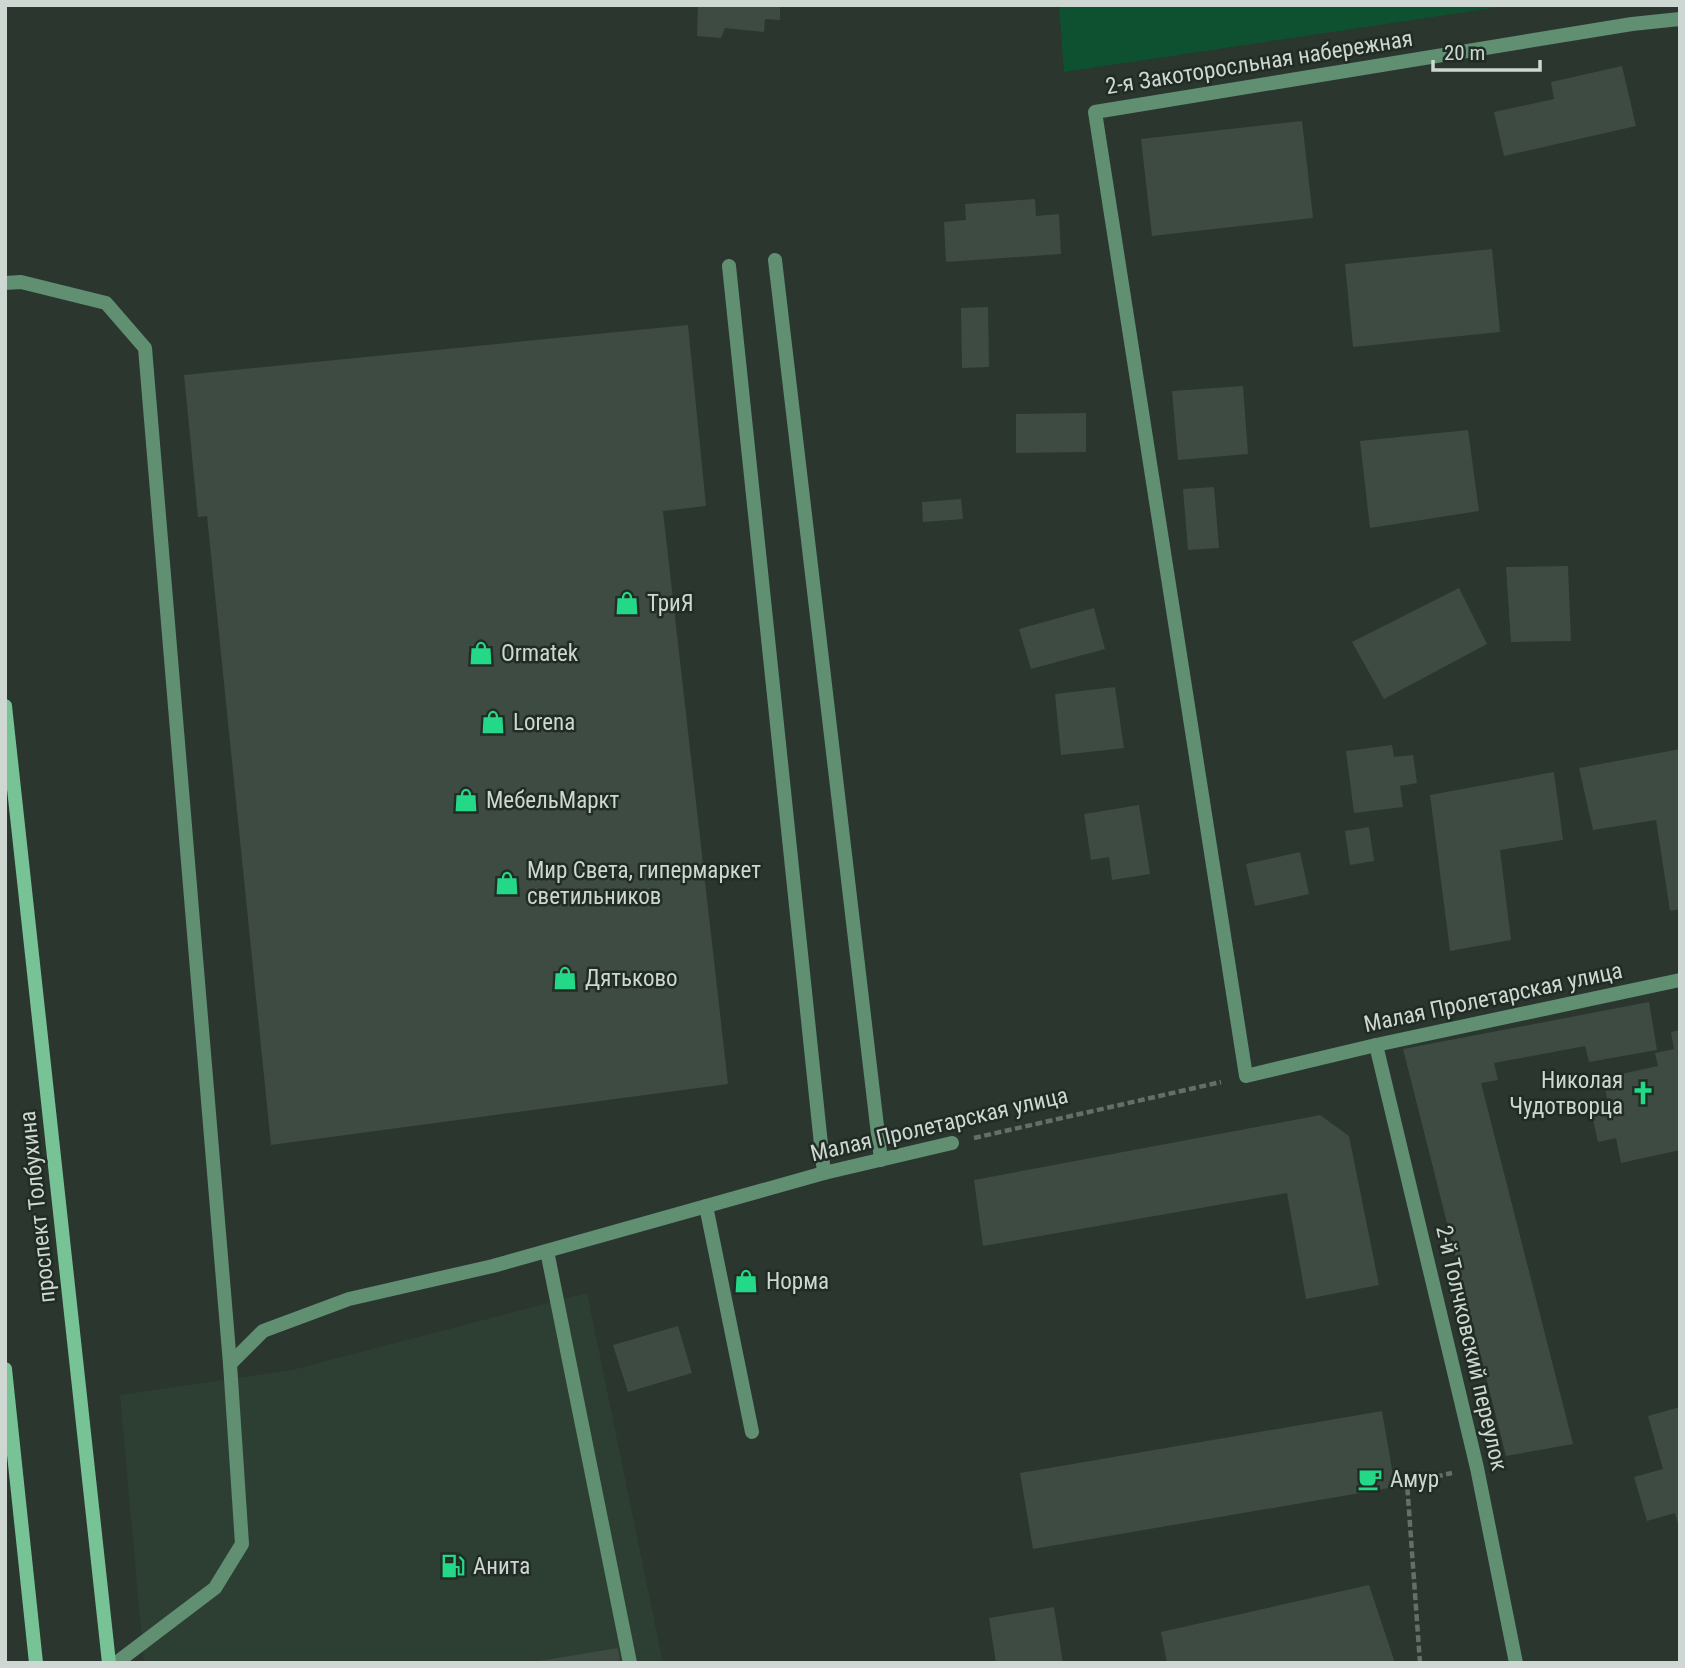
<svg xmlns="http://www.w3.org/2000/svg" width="1685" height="1668" viewBox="0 0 1685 1668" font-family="'Roboto Condensed',sans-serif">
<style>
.built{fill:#2d3f33}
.green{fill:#0e5131}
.building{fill:#3e4b42}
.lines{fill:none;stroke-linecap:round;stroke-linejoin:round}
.path{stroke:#656f68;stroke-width:4.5;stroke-dasharray:7 3.5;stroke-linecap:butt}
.service{stroke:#608f72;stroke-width:14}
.minor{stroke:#608f72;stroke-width:14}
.secondary{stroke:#77c395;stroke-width:14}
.labels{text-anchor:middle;stroke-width:5;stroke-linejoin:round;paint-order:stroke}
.street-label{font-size:23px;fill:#cfd7d2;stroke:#202c24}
.poi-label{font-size:23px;fill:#cfd7d2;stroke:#202c24;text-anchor:start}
</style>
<rect width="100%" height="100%" fill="#2a362e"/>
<polygon class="built" points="587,1293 663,1663 144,1663 120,1395 292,1370"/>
<polygon class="green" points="1059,5 1513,5 1064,72"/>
<g class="building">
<polygon points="698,5 780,5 780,20 765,19 764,32 725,28 721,38 697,36"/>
<polygon points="1622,66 1636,126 1504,156 1494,112 1554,99 1551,82"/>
<polygon points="1302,121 1313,218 1152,236 1141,139"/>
<polygon points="1035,199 1036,216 1059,214 1061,254 946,262 944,222 966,220 965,204"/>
<polygon points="1492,249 1500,332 1353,347 1345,264"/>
<polygon points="988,307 989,367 962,368 961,308"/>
<polygon points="688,325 706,506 663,511 728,1084 271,1145 207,516 198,517 184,375"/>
<polygon points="1243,386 1248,454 1178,460 1172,391"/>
<polygon points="1086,413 1086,452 1016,453 1016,414"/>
<polygon points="1468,430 1479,511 1370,528 1360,441"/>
<polygon points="1214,487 1219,548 1188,550 1183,489"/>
<polygon points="961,499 963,519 923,522 922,502"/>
<polygon points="1568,566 1571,641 1511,642 1506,567"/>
<polygon points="1459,588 1487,644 1384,699 1352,642"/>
<polygon points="1094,608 1105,649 1031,669 1019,629"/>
<polygon points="1115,687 1124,748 1061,755 1055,694"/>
<polygon points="1392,745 1394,757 1413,755 1417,783 1400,786 1403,807 1354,813 1346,751"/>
<polygon points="1680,749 1680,909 1670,911 1656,820 1593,830 1579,768"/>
<polygon points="1554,772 1563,840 1500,850 1511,940 1450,951 1430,795"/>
<polygon points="1139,805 1150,874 1112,880 1109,857 1091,860 1084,814"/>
<polygon points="1369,827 1374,861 1350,865 1345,831"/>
<polygon points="1300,852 1309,894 1255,906 1246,864"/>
<polygon points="1649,1002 1657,1050 1589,1062 1585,1046 1494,1063 1498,1080 1481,1083 1573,1444 1506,1456 1403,1049"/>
<polygon points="1680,1030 1680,1150 1621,1163 1616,1138 1598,1142 1591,1111 1609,1108 1603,1078 1658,1066 1655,1053 1674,1049 1671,1032"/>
<polygon points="1320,1115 1349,1136 1379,1285 1306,1299 1287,1193 983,1246 974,1180"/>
<polygon points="678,1326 692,1373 628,1392 613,1345"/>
<polygon points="1680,1407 1680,1527 1679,1527 1675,1513 1647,1521 1634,1477 1663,1469 1648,1416"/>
<polygon points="1382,1411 1395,1487 1033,1549 1020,1473"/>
<polygon points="1369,1585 1395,1663 1167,1663 1161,1632"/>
<polygon points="1054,1607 1063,1663 996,1663 989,1618"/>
<polygon points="618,1648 620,1663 539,1663 539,1661"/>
</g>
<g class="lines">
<g class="path">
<polyline points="974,1138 1221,1082"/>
<polyline points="1420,1663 1407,1483 1452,1473"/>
</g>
<g class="service">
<polyline points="775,260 881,1160"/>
<polyline points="729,266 824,1173"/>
<polyline points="706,1206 752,1432"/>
<polyline points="547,1251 630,1663"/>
<polyline points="230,1364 263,1331 349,1299 493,1266 824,1173 952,1143"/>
</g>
<g class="minor">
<polyline points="1680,19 1632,24 1095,112 1246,1076 1376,1045 1680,980"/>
<polyline points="5,283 21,282 106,303 145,348 230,1364 242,1544 215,1588 116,1663"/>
<polyline points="1376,1045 1477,1468 1516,1663"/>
</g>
<g class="secondary">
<polyline points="5,706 109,1663"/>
<polyline points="5,1369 36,1663"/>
</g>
</g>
<defs>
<g id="shop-bare" transform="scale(1.89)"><path d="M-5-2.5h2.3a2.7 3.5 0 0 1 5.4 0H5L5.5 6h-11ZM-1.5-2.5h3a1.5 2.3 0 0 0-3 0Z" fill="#23d886" stroke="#202c24" stroke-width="2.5" paint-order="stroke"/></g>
<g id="church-bare" transform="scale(1.89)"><path d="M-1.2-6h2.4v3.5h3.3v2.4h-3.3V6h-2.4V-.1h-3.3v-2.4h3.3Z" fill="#23d886" stroke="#202c24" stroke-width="2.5" paint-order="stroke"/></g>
<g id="cafe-bare" transform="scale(1.89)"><path d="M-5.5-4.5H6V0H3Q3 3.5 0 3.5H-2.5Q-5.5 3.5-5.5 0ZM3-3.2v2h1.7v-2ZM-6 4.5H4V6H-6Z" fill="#23d886" stroke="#202c24" stroke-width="2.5" paint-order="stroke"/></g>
<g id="fuel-bare" transform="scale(1.89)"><path d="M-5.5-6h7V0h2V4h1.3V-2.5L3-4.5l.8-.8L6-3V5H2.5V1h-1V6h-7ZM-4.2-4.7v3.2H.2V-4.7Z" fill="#23d886" stroke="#202c24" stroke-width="2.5" paint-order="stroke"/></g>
</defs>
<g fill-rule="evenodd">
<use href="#shop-bare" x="627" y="603"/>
<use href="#shop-bare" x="481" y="653"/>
<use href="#shop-bare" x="493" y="722"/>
<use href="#shop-bare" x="466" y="800"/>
<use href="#shop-bare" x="507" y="883"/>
<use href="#shop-bare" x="565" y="978"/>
<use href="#church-bare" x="1643" y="1093"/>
<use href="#shop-bare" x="746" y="1281"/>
<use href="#cafe-bare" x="1370" y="1479"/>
<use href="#fuel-bare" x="453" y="1566"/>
</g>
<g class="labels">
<g class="street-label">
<text transform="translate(1259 62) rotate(-9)" y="8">2-я Закоторосльная набережная</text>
<text transform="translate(1493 997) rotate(-12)" y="8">Малая Пролетарская улица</text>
<text transform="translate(939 1124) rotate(-13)" y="8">Малая Пролетарская улица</text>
<text transform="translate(37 1207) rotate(-96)" y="8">проспект Толбухина</text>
<text transform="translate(1472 1348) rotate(77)" y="8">2-й Толчковский переулок</text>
</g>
<g class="poi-label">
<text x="647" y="611">ТриЯ</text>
<text x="501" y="661">Ormatek</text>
<text x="513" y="730">Lorena</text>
<text x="486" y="808">МебельМаркт</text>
<text x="527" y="878">Мир Света, гипермаркет<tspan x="527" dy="26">светильников</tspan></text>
<text x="585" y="986">Дятьково</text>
<text x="1623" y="1088" text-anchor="end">Николая<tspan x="1623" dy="26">Чудотворца</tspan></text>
<text x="766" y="1289">Норма</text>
<text x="1390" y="1487">Амур</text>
<text x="473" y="1574">Анита</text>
</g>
</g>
<rect width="1685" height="1668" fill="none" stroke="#cfd7d2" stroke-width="14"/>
<path d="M1433 60v10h107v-10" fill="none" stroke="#cfd7d2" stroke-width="3.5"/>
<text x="1444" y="60" font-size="21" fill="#cfd7d2" stroke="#202c24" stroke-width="5" paint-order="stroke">20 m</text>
</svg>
